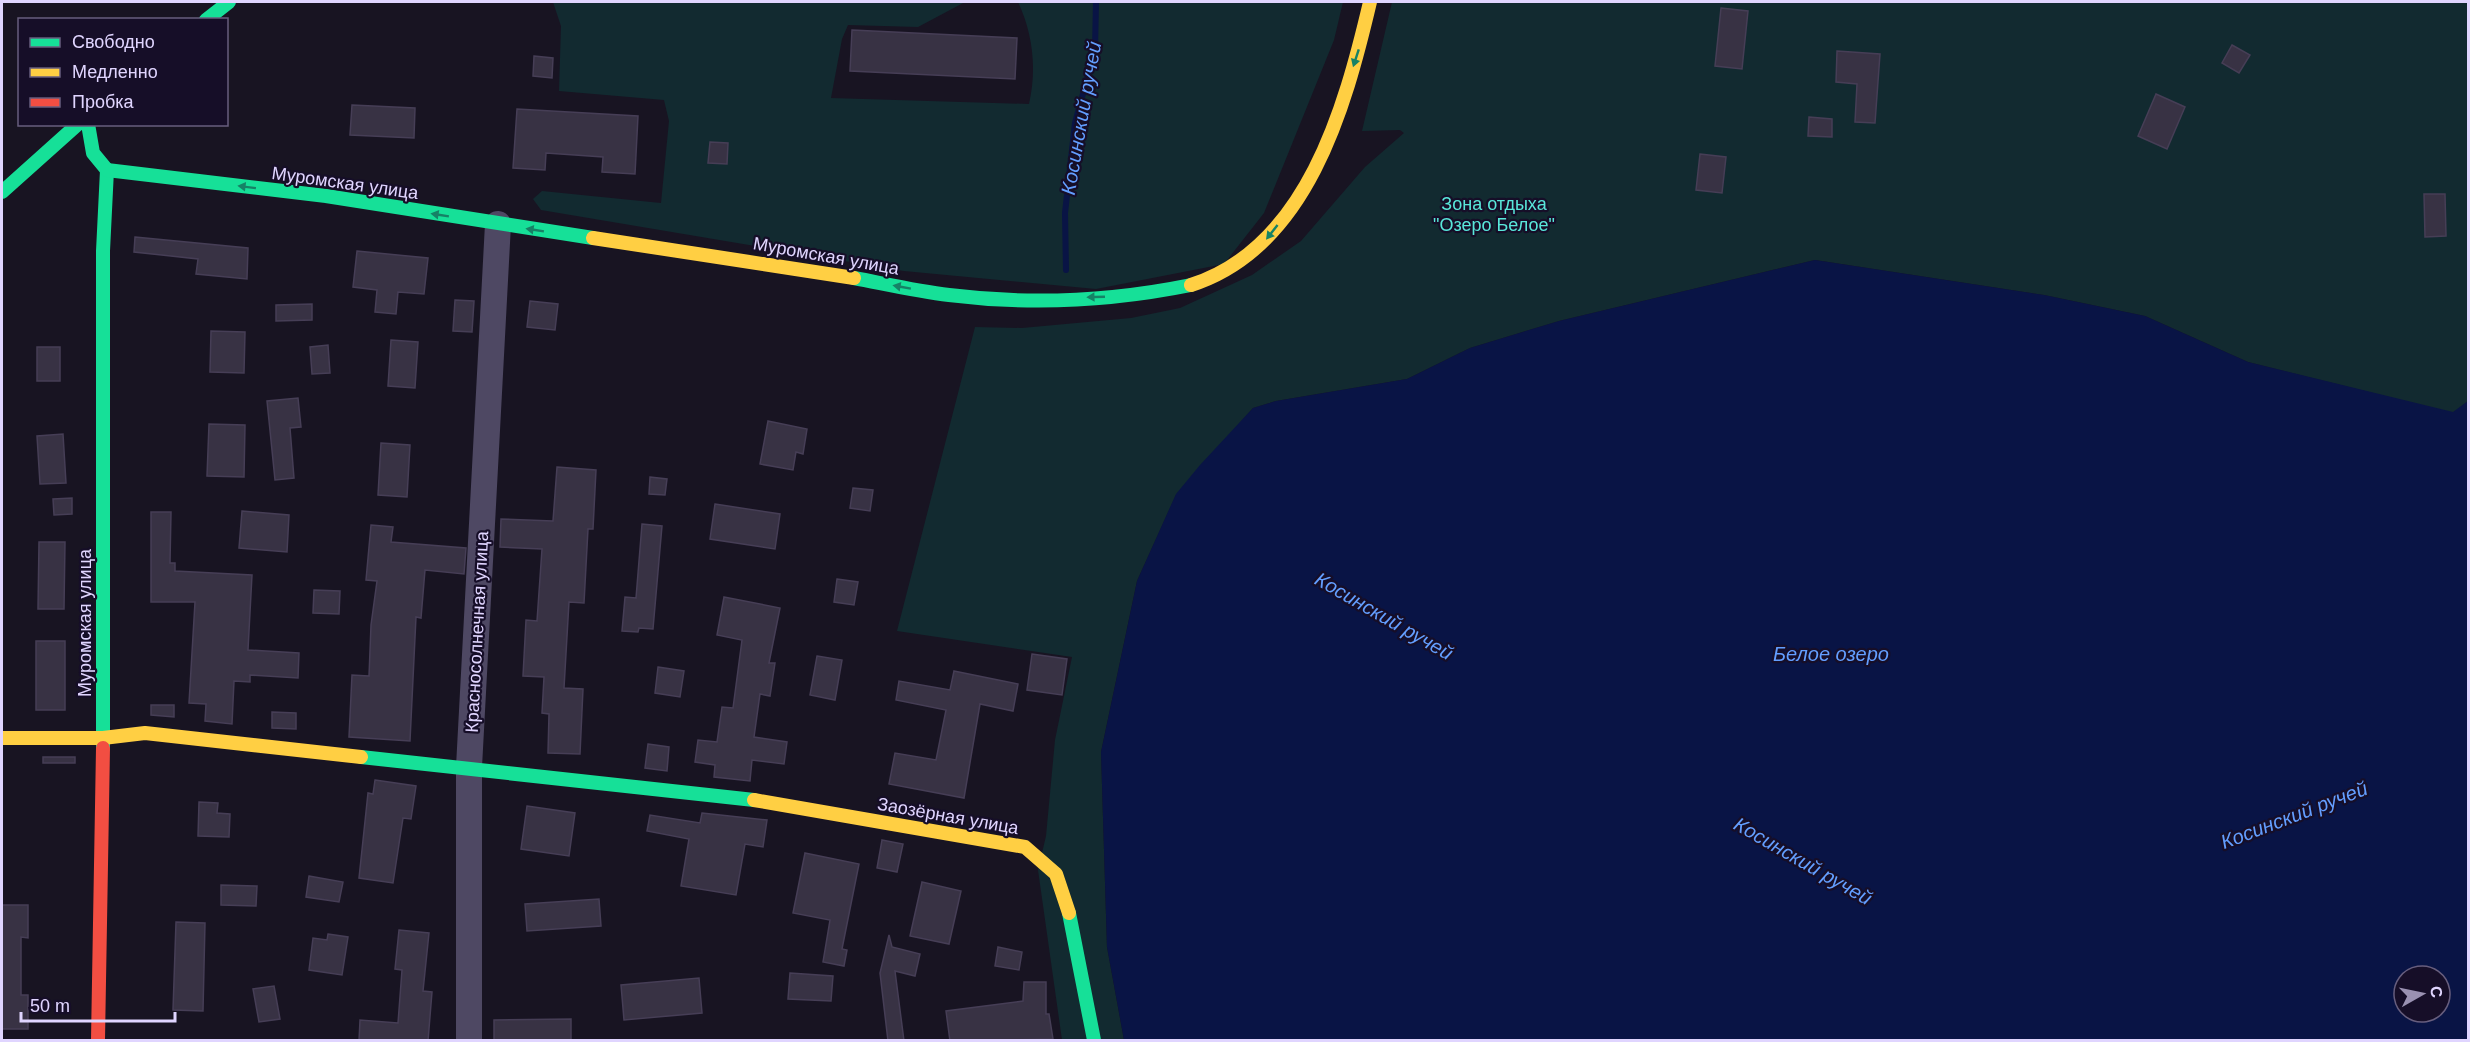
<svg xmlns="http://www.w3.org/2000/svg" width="2470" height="1042" viewBox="0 0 2470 1042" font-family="Helvetica,sans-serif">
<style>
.green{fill:#122a30;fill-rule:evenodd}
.water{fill:#091445;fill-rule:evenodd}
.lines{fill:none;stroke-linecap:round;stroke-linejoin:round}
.stream{stroke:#091445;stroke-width:6}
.building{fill:#383244;stroke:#463e56;stroke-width:1.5}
.street{stroke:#4e4863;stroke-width:26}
.fast{stroke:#16e098;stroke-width:14}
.slow{stroke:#ffcf43;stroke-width:14}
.jam{stroke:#f24e42;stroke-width:14}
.oneway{fill:#168266}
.labels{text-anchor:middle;stroke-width:4.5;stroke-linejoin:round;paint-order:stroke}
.street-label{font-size:18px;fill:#e0d5ff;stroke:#160e28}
.park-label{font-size:18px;fill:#59e7da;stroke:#160e28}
.water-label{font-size:20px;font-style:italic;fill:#639eff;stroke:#160e28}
</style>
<rect width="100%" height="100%" fill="#181422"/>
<g class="green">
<path d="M553 2H965L918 27 848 25 842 39 831 98 1029 104C1037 69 1033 34 1018 2H1343L1334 40 1264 213 1224 264 1096 289 904 271 541 210 533 199 542 191 661 203 669 121 664 100 559 91 561 26ZM710 142 728 143 727 164 708 163Z"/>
<polygon points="1392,2 2468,2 2468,401 2453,413 2248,362 2145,316 2044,295 1815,260 1559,321 1470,348 1407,379 1276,401 1253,408 1176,495 1137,581 1101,752 1107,947 1124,1040 1062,1040 1038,870 1046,836 1055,740 1072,657 897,631 975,327 1022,328 1131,318 1180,308 1252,275 1301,241 1365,167 1404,133 1400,130 1362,131"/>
</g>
<path class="water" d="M1815 260 2044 295 2145 316 2248 362 2453 412 2468 401V1040H1124L1107 947 1101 752 1137 581 1176 494 1200 465 1253 408 1276 401 1407 379 1470 348 1559 321ZM2404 976H2440V1012H2404Z"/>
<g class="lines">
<polyline class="stream" points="1066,270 1065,213 1075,123 1095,50 1096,2"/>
</g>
<g class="building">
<polygon points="1721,8 1748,11 1742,69 1715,66"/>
<polygon points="852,30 1017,38 1015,79 850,71"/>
<polygon points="2232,45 2250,55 2239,73 2222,63"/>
<polygon points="1837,51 1880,54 1875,123 1855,122 1857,84 1836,82"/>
<polygon points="534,56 553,58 552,78 533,76"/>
<polygon points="2156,94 2185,107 2167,149 2138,136"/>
<polygon points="352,105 415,108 414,138 350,135"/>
<polygon points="517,109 638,116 635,174 602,172 603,157 546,153 545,170 513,168"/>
<polygon points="1809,117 1832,119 1832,137 1808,136"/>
<polygon points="710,142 728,143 727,164 708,163"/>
<polygon points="1700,154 1726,157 1722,193 1696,190"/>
<polygon points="2424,194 2445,194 2446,236 2425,237"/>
<polygon points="135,237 248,248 247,279 196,274 198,259 134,252"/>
<polygon points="357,251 428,258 424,294 398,292 396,314 375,312 377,290 353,287"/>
<polygon points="455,300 474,301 472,332 453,331"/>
<polygon points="530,301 558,304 555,330 527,327"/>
<polygon points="312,304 312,320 276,321 276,305"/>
<polygon points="211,331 245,332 244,373 210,372"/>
<polygon points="391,340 418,342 415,388 388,386"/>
<polygon points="328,345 330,373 312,374 310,347"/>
<rect x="37" y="347" width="23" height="34"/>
<polygon points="298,398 301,427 290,428 294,478 275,480 267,401"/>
<polygon points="768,421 807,429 803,454 796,452 793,470 760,464"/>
<polygon points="209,424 245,425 244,477 207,476"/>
<polygon points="63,434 66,483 40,484 37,436"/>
<polygon points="381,443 410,445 407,497 378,495"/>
<polygon points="557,467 596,470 593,529 588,529 584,603 569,602 564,688 583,689 580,754 548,753 549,714 542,713 544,677 523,676 526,620 537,621 542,549 500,547 501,519 553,521"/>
<polygon points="650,477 667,479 665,495 649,494"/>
<polygon points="853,488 873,490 870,511 850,508"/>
<polygon points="72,498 72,514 54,515 53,499"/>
<polygon points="715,504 780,514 775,549 710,539"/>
<polygon points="242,511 289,515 287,552 239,548"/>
<polygon points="151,512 171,512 170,563 175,563 175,571 252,575 248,650 299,653 298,678 250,675 250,682 234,681 232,724 205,721 206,704 189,703 195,602 151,602"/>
<polygon points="642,524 662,526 653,629 639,628 638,632 622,631 625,597 636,598"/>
<polygon points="371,525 393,527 391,542 466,548 464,574 425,570 421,618 416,617 410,741 349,737 352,675 369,676 371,625 377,581 366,580"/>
<polygon points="39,542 65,542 64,609 38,609"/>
<polygon points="837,579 858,582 854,605 834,602"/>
<polygon points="314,590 340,591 339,614 313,613"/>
<polygon points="724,597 780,608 769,663 775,663 770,696 760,694 754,737 787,742 784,764 752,760 750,781 714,777 715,765 695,762 698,740 717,742 722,707 733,708 742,640 717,635"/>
<rect x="36" y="641" width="29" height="69"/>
<polygon points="1032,654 1067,659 1062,695 1027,690"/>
<polygon points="817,656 842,660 835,700 810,695"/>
<polygon points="658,667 684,671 680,697 655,693"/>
<polygon points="954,671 1018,684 1013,711 980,704 964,798 889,784 895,753 936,760 946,710 896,700 899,681 950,690"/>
<polygon points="151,705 174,705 174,717 151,715"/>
<polygon points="272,712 296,713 296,729 272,728"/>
<polygon points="648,744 669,747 667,771 645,768"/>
<rect x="43" y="757" width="32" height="6"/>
<polygon points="375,780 416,786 411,819 403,818 393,883 359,878 368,793 373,794"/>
<polygon points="199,802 218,803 217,813 230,814 229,837 198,836"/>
<polygon points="527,806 575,813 569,856 521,849"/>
<polygon points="702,813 767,820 763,847 745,844 736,895 681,886 689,839 647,831 650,815 700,823"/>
<polygon points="882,840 903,844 897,872 877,868"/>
<polygon points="805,853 859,864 842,949 847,950 844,966 823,962 830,920 793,913"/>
<polygon points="309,876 343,882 339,902 306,897"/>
<polygon points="922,882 961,891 949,944 910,936"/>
<polygon points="221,885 257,886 256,906 221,905"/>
<polygon points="599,899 601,926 527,931 525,904"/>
<polygon points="2,905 28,905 28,938 21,937 21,995 28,995 28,1029 2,1029"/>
<polygon points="176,922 205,923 203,1011 173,1010"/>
<polygon points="399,930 429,933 423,991 432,992 428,1041 359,1041 360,1020 398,1023 402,970 395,969"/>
<polygon points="328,934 348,937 342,975 309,970 313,938 327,940"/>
<polygon points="889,935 892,947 920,954 915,976 895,971 904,1041 888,1041 880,973"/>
<polygon points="998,947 1022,952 1019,970 995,966"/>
<polygon points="790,973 833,976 831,1001 788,999"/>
<polygon points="699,978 702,1013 624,1020 621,985"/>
<polygon points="1024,982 1046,982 1046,1014 1049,1014 1053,1039 950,1041 946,1011 1023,1001"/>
<polygon points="274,986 280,1019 259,1022 253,989"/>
<polygon points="571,1019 571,1041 494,1041 494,1020"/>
</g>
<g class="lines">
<polyline class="street" points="469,1040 469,767 498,224"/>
<g class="fast">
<polyline points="206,20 229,2"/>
<polyline points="88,124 93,153 107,170 103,251 103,748"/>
<polyline points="107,170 326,196 593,238"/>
<polyline points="2,192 78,124"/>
<path d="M854 278C886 284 917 291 949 295 1029 305 1112 301 1191 285"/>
<polyline points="361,757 754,800"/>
<polyline points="1069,913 1094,1040"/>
</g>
<g class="slow">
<polyline points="593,238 854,278"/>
<path d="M1191 285C1307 248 1345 108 1370 2"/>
<polyline points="2,738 103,738 145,733 361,757"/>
<polyline points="754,800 1025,847 1056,874 1069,913"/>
</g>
<polyline class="jam" points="98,1040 103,748"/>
</g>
<defs><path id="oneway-solid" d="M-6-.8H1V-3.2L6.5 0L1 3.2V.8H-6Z" transform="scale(1.5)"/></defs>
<g class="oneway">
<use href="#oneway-solid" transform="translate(1356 58) rotate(108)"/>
<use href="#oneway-solid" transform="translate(247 187) rotate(-173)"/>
<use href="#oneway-solid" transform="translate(440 215) rotate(-171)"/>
<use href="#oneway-solid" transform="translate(535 230) rotate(-171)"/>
<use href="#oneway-solid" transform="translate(1272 232) rotate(128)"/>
<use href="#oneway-solid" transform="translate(902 287) rotate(-170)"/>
<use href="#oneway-solid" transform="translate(1096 297) rotate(178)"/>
</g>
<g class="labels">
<g class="street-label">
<text transform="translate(345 183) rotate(8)" y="6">Муромская улица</text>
<text transform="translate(826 256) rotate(10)" y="6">Муромская улица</text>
<text transform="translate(85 623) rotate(-90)" y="6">Муромская улица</text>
<text transform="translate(477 632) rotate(-87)" y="6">Красносолнечная улица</text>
<text transform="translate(948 816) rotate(10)" y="6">Заозёрная улица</text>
</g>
<g class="park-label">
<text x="1494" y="210">Зона отдыха<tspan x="1494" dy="21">"Озеро Белое"</tspan></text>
</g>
<g class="water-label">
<text transform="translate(1081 118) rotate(-80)" y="7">Косинский ручей</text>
<text transform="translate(1384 616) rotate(30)" y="7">Косинский ручей</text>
<text x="1831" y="661">Белое озеро</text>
<text transform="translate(2294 815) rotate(-21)" y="7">Косинский ручей</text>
<text transform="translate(1803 861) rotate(30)" y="7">Косинский ручей</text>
</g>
</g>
<rect width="2470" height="1042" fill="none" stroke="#e0d5ff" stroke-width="6"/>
<rect x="18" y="18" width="210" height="108" fill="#160e28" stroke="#675e7e" stroke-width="1.5"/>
<rect x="30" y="38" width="30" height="9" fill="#16e098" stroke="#675e7e" stroke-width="1.5"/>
<text x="72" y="48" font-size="18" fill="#e0d5ff">Свободно</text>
<rect x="30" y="68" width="30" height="9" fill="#ffcf43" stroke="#675e7e" stroke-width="1.5"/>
<text x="72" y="78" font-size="18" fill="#e0d5ff">Медленно</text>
<rect x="30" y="98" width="30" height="9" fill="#f24e42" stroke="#675e7e" stroke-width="1.5"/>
<text x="72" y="108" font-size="18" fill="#e0d5ff">Пробка</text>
<g transform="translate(2422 994) rotate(81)"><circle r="28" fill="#160e28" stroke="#675e7e" stroke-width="1.5"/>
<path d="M0-4.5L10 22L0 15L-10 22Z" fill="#9a91b2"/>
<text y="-9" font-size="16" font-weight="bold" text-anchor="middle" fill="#e0d5ff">С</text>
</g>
<path d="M21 1012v9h154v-9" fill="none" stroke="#e0d5ff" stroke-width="3"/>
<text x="30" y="1012" font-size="18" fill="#e0d5ff" stroke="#160e28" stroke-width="4.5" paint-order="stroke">50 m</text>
</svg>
